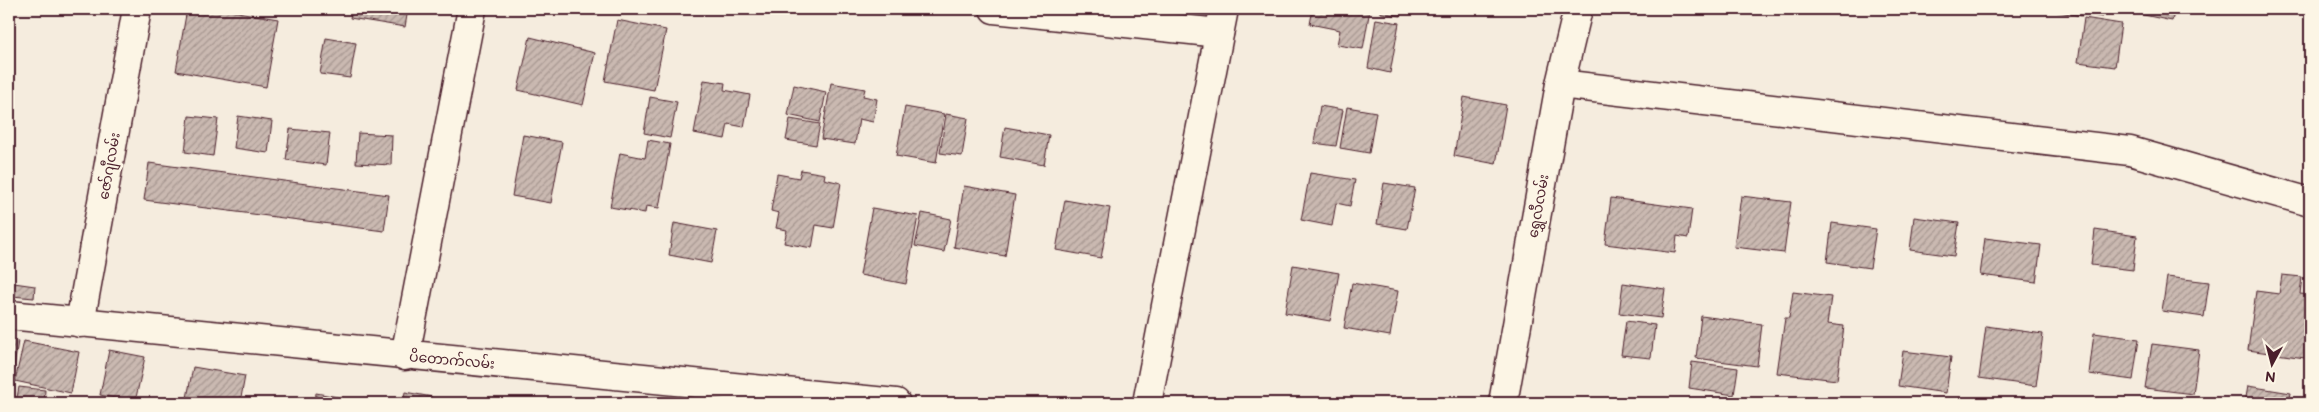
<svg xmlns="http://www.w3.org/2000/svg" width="2319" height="412" viewBox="0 0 2319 412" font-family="'Balsamiq Sans','Noto Sans Myanmar',sans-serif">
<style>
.building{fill:url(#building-hatch);stroke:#4a1f2b}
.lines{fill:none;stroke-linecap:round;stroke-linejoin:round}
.street-casing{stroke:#4a1f2b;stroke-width:31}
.secondary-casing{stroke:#4a1f2b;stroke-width:31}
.street{stroke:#fcf5e5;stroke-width:28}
.secondary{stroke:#fcf5e5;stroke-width:28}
.labels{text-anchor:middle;stroke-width:5;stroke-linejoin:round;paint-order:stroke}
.street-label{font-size:14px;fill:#4a1f2b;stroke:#fcf5e5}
</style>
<defs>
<pattern id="building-hatch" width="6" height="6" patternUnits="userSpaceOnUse" patternTransform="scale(1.25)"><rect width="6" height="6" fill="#cab9b1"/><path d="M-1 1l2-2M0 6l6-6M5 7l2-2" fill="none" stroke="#a69690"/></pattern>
</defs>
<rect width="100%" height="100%" fill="#f5ecde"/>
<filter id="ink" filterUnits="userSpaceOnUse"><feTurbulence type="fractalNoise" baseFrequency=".02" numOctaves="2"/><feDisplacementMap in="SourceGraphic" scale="10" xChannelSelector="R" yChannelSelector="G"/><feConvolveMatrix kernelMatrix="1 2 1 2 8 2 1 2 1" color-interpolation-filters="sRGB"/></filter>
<g filter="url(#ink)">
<g class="building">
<polygon points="187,9 220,9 278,19 266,87 176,71"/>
<polygon points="352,9 408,9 405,27 350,18"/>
<polygon points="1313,9 1370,9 1363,49 1337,45 1340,30 1310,24"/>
<polygon points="1381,9 1402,9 1401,16 1381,13"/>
<polygon points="2042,9 2083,9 2082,16"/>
<polygon points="2085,9 2104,9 2102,17 2085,14"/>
<polygon points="2130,9 2175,9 2172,21 2130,12"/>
<polygon points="2084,18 2121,24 2115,67 2078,62"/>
<polygon points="1376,19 1399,23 1390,73 1368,68"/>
<polygon points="617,20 666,30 654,90 605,81"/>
<polygon points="530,37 595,53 583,105 518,90"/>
<polygon points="326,38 356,43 350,78 320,74"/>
<polygon points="704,80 725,83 724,90 750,95 744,127 728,124 725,139 694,133"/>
<polygon points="831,83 865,89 863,96 877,99 873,122 859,119 855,144 821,139"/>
<polygon points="794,85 826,92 820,122 788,115"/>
<polygon points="650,97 677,102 670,138 644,133"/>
<polygon points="1464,97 1506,105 1496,164 1454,156"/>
<polygon points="1320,106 1343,110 1336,146 1314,143"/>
<polygon points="905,107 944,114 936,163 896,156"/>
<polygon points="1347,107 1376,112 1369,153 1340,148"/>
<polygon points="946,114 968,118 962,156 940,153"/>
<polygon points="189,116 218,119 213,156 185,152"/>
<polygon points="238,116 272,121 268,153 234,148"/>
<polygon points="790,119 820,124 816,145 786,140"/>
<polygon points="1005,127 1049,135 1044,165 1000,157"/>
<polygon points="290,129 330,133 326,165 286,160"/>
<polygon points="358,133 392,135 391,165 356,163"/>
<polygon points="523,135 562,142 551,203 512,196"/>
<polygon points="648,140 670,144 659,208 646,206 645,213 610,207 620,153 645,158"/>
<polygon points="149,163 389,195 384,231 144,200"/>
<polygon points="801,170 825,174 824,179 841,183 833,228 816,225 812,248 784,243 787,230 776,228 779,213 771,211 777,174 799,178"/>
<polygon points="1310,173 1355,180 1350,206 1336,203 1332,226 1301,220"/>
<polygon points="1384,183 1415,188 1407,229 1377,224"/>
<polygon points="964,186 1015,195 1005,256 954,247"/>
<polygon points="1741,196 1791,202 1784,253 1734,247"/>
<polygon points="1611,198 1692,209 1688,238 1677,236 1675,253 1605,244"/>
<polygon points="1065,200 1110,208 1101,258 1056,250"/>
<polygon points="872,208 918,216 906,284 860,275"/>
<polygon points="922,213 951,219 944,252 915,246"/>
<polygon points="1914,217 1959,223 1954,256 1910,250"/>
<polygon points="674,223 717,231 711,263 669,255"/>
<polygon points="1832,223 1876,229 1870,268 1827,262"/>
<polygon points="2095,230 2137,236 2133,270 2091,265"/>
<polygon points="1985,238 2041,245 2036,282 1980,275"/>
<polygon points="1293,265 1339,273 1330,321 1285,313"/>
<polygon points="2282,275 2302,277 2300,294 2310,295 2310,316 2305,358 2248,350 2256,291 2279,294"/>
<polygon points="2167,277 2209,282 2204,317 2162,311"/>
<polygon points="14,283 35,286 34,298 12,296"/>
<polygon points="1352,283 1398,291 1390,336 1344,328"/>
<polygon points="1623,283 1665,289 1661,318 1619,313"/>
<polygon points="1793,292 1831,297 1827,324 1844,326 1837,380 1777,373 1785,318 1789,318"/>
<polygon points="1701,316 1762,324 1757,366 1696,358"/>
<polygon points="1626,321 1655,325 1651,358 1621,355"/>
<polygon points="1986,326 2043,334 2036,386 1979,378"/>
<polygon points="2094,333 2139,339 2133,380 2089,374"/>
<polygon points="9,339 18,341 9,400"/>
<polygon points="24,341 79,352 71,393 15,381"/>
<polygon points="2152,344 2199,350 2193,394 2145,388"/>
<polygon points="109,350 145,357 135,402 100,395"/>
<polygon points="1903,351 1951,357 1946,393 1898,386"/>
<polygon points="1692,362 1738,368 1734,395 1689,388"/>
<polygon points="193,367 245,376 240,403 186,403"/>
<polygon points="2248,386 2291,393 2289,403 2245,403"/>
<polygon points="19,387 45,390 44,403 16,403"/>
<polygon points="405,392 432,397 431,403 403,403"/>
<polygon points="316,393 359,401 359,403 315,403"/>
</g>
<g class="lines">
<g class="street-casing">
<g id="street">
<polyline points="994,9 1219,33"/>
<polyline points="1560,84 2130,151 2310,202"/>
<polyline points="405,356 472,9"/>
<polyline points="1147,403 1224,9"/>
</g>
</g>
<g class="secondary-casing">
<g id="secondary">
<polyline points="9,315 896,403"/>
<polyline points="80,323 137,9"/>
<polyline points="1503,403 1560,84 1578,9"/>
</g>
</g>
<use href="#street" class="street"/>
<use href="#secondary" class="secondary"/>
</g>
</g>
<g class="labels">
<g class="street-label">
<text transform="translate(109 166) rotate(-80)" y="5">ဇော်ဂျီလမ်း</text>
<text transform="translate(1538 206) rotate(-80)" y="5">ရွှေလီလမ်း</text>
<text transform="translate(452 360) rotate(5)" y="5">ပိတောက်လမ်း</text>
</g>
</g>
<rect width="2319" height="412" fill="none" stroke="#fcf5e5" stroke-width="30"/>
<rect x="15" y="15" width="2289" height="382" fill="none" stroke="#4a1f2b" stroke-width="2" filter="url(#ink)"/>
<g transform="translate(2272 364) rotate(187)" stroke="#fcf5e5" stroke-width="4" paint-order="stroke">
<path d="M0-4L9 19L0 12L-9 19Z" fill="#4a1f2b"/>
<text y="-8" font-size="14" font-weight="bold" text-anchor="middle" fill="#4a1f2b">N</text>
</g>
</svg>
